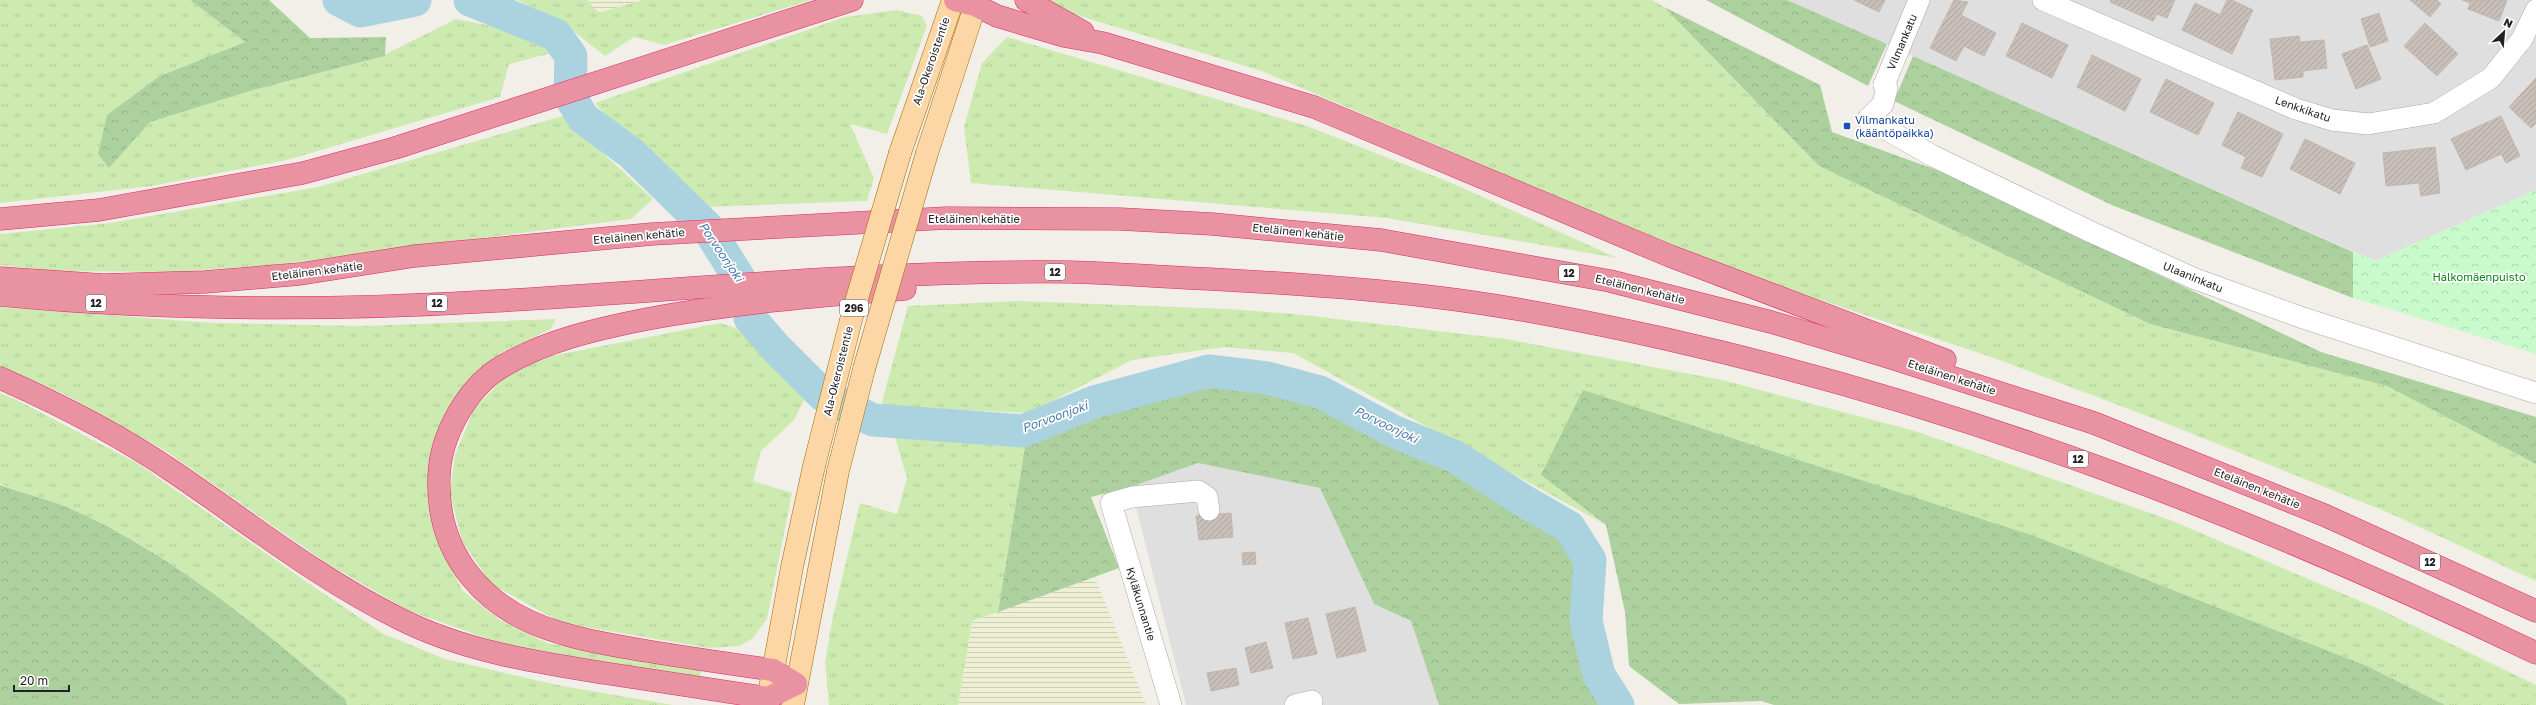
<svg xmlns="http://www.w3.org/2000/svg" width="2536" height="705" viewBox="0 0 2536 705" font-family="'Golos Text',sans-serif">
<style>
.residential{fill:#e0dfdf}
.farmland{fill:url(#farmland-rules)}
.grass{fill:url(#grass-tufts)}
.forest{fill:url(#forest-crowns)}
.park{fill:url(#park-crowns)}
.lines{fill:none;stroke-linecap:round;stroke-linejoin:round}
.river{stroke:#aad3df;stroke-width:33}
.building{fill:url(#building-hatch);stroke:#c4b6ab}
.minor-casing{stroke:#a9a9a9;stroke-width:22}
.major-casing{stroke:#a06b00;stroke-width:23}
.highway-casing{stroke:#dc2a67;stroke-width:23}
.minor{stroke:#fff;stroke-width:21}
.major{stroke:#fcd6a4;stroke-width:22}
.highway{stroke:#e892a2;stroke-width:22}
.major-bridge-casing{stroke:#a06b00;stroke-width:23;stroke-linecap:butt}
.major-bridge{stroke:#fcd6a4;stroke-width:22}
.transit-dot{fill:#1a4fb4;stroke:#fff;stroke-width:1.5}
.labels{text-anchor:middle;stroke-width:3.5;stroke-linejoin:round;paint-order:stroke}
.shield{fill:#fff;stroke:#646464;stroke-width:1}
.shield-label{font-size:10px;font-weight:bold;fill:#222}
.street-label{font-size:11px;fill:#222;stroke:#fff}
.transit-label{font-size:11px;fill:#164399;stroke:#fff;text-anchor:start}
.park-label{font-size:11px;fill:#0c8416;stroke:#fff}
.water-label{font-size:12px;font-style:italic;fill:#4a7aab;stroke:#fff}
</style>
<defs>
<pattern id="farmland-rules" width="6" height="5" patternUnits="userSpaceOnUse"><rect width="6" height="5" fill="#eef0d5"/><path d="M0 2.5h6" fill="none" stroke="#ccceb7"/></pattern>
<pattern id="grass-tufts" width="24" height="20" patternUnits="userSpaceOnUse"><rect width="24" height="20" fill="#cdebb0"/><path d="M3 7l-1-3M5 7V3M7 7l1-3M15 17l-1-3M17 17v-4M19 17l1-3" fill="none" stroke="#b0c997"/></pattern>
<pattern id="forest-crowns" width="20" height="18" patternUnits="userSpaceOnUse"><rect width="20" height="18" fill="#add19e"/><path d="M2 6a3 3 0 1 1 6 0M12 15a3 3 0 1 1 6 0" fill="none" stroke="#95b388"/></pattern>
<pattern id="park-crowns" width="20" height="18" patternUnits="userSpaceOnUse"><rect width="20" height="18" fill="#c8facc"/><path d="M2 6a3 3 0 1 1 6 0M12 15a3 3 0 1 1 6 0" fill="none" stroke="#acd6af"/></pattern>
<pattern id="building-hatch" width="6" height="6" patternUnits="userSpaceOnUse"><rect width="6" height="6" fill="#c7bfb8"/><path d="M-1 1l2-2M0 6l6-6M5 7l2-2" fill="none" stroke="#aba49e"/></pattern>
</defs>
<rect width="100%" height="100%" fill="#f2efe9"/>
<g class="residential">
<polygon points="1787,0 2536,0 2536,190 2375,261"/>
<polygon points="1198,463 1320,488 1374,604 1411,621 1439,705 1186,705 1131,487"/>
</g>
<g class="farmland">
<polygon points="588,0 643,0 598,13"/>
<polygon points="1095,577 1146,705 958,705 972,621"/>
</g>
<g class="grass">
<polygon points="0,0 190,0 245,42 160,76 109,168 150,122 257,89 378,58 456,19 538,35 555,52 509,64 500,97 287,160 152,186 0,203"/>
<polygon points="517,0 588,0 598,13 643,0 811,0 664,45 634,37 605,56 563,23"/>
<polygon points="1045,0 1652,0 1664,7 1819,166 2150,324 2387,386 2536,464 2536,581 2387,512 2173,426 1997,359 1721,267 1262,71 1073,14"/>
<polygon points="897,10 922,16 927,26 887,134 850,124 874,178 867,201 703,207 656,155 612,122 595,103 845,17"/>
<polygon points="1007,37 1307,126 1454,184 1617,258 1387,218 971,183 964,127 982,63"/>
<polygon points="562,116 653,199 631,219 274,265 171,272 56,271 0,265 0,234 110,223 318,187"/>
<polygon points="1020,301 1228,309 1294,314 1506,339 1722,380 1915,431 2170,520 2379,609 2536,685 2536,705 2445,705 2367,666 2037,537 1541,475 1606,525 1293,353 1224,347 1132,360 1029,413 881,406 908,306"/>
<polygon points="0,307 213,323 361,326 556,319 551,329 501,353 470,377 447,412 430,458 428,501 440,547 463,591 500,620 547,643 702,670 699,679 503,644 409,611 328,564 164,450 64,394 0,367"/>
<polygon points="720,323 741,330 805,398 794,420 761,451 753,481 792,493 767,619 753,638 740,646 709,648 562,623 491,584 462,541 450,492 455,455 474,409 508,374 551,356"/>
<path d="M0 393 17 400 137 463 317 589 384 634 445 659 557 685 673 705H347L345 699C262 630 178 558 80 513 55 501 26 494 0 484Z"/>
<polygon points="895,437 1026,441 998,612 972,621 958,705 829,705 825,663 833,616 860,503 897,514 907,478"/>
</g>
<g class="forest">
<polygon points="190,0 269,0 310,38 386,37 385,56 257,89 150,122 109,168 98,154 107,115 160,76 245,42"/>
<polygon points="1706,0 1787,0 1887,44 1868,86"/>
<polygon points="1664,7 1820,85 1832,132 1945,173 2321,352 2536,417 2536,464 2387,386 2150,324 1819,166"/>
<polygon points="1913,56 2353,252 2353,298 2114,206 1894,101"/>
<polygon points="1220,383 1275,391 1318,404 1390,441 1452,465 1560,536 1576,567 1576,622 1589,675 1606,705 1439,705 1411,621 1374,604 1320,488 1198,463 1131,487 1091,497 1119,568 998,612 1026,441 1102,412"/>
<polygon points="1583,390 2037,537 2367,666 2445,705 1774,705 1761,701 1679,704 1629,666 1625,612 1606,525 1541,475"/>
<path d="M0 485C26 494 55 501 80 513 179 559 262 630 345 699L347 705H0Z"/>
</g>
<polygon class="park" points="2536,190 2536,354 2353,298 2353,252 2375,261"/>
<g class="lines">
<g class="river">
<polyline points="339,0 360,11 415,0"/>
<polyline points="470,0 556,35 571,56 570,96 583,118 631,153 707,227 744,286 750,318 776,348 823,395 873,420 1023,431 1094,402 1209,371 1267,378 1320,392 1395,432 1456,457 1524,501 1569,527 1590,560 1586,621 1599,675 1618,705"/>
</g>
</g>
<g class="building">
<polygon points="1854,0 1885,0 1879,12"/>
<polygon points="1954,0 1968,2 1961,15 1996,33 1984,56 1964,46 1956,61 1930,48"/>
<polygon points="2111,0 2175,0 2167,18 2157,14 2153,21 2110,2"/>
<polygon points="2227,0 2232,0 2253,10 2232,54 2182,30 2195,3 2220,15"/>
<polygon points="2410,0 2437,0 2441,4 2430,17"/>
<polygon points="2462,0 2507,0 2499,21 2468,9 2470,3"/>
<polygon points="2379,13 2388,41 2370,47 2361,19"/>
<polygon points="2022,23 2068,45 2052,78 2006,56"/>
<polygon points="2425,23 2458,54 2437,76 2404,46"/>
<polygon points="2299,36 2300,42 2324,40 2327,68 2303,71 2303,77 2275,80 2270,39"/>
<polygon points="2367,45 2381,79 2356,89 2342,54"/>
<polygon points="2092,55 2141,79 2125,111 2077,87"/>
<polygon points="2536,78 2536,123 2531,128 2509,107"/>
<polygon points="2166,79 2214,103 2198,135 2150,112"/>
<polygon points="2238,112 2283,134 2262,177 2241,168 2246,157 2222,145"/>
<polygon points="2501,116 2520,156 2506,163 2501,154 2466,170 2451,139"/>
<polygon points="2305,139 2355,163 2340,194 2290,169"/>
<polygon points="2435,147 2440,193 2421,196 2419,183 2386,186 2383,153"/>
<polygon points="1231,513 1233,537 1199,540 1196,516"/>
<polygon points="1255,552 1256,564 1243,565 1242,553"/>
<polygon points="1355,607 1366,651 1337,658 1326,614"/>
<polygon points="1308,618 1317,654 1293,659 1285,623"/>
<polygon points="1266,642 1273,668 1251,673 1245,648"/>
<polygon points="1236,668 1239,685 1211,691 1207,673"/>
</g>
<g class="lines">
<g class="minor-casing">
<g id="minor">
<polyline points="2043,0 2296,109 2332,120 2368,124 2434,113 2491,78 2522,39 2536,10"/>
<polyline points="1884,85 1919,0"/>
<polyline points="1868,119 1933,156 2089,231 2193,278 2300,317 2536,393"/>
<polyline points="1868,119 1883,104 1887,88 1884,85"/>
<polyline points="1171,705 1111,503 1132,497 1198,491 1207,497 1209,510"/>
<polyline points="1295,705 1312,701"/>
</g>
</g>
<g class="major-casing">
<g id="major">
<polyline points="900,153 953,0"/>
<polyline points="927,153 977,0"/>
<polyline points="767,705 792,567 814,466"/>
<polyline points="793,705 838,471 864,369"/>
</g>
</g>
<g class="highway-casing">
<g id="highway">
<polyline points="955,0 975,5 997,16 1064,36 1103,43 1314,107 1670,256 1945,360"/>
<polyline points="1026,0 1083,32"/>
<polyline points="0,219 99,210 303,173 395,148 852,0"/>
<polyline points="0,278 103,285 205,282 300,274 415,256 652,234 947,218 1120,219 1212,224 1381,240 1610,281 1771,322 1885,356 2094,423 2324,515 2536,611"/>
<path d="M0 295C164 311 331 311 496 301 687 290 878 270 1070 272 1109 273 1148 276 1187 278 1270 282 1352 287 1434 297 1512 306 1590 322 1666 339 1969 407 2256 519 2536 653"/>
<path d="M0 378C61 405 120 435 175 473 249 523 319 579 400 619 463 651 535 662 604 673 659 681 713 690 768 698L796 684"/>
<path d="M796 684 773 670C731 664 689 658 647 651 618 646 589 642 561 633 486 612 436 556 439 477 440 436 467 387 503 366 547 340 597 329 647 319 732 303 818 296 905 289"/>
</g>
</g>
<use href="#minor" class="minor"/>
<use href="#major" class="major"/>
<use href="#highway" class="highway"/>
<g class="major-bridge-casing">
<g id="major-bridge">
<polyline points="864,369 927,153"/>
<polyline points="814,466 853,312 900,153"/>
</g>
</g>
<use href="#major-bridge" class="major-bridge"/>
</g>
<rect class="transit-dot" x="1843" y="122" width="8" height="8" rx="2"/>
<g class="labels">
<g class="shield">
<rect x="1045" y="264" width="20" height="16" rx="3"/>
<rect x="1559" y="265" width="20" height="16" rx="3"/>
<rect x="86" y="295" width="20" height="16" rx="3"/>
<rect x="427" y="295" width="20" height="16" rx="3"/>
<rect x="840" y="300" width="28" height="16" rx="3"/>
<rect x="2068" y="451" width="20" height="16" rx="3"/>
<rect x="2420" y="554" width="20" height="16" rx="3"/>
</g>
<g class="shield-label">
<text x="1055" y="276">12</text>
<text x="1569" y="277">12</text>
<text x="96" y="307">12</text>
<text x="437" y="307">12</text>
<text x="854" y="312">296</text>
<text x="2078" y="463">12</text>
<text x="2430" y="566">12</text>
</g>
<g class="street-label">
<text transform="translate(1902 42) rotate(-67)" y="4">Vilmankatu</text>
<text transform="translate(931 61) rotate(-71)" y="4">Ala-Okeroistentie</text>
<text transform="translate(2303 109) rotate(19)" y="4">Lenkkikatu</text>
<text x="974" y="223">Eteläinen kehätie</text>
<text transform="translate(1298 232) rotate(6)" y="4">Eteläinen kehätie</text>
<text transform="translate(639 236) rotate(-5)" y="4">Eteläinen kehätie</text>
<text transform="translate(317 271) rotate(-7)" y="4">Eteläinen kehätie</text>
<text transform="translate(2193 277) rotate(22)" y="4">Ulaaninkatu</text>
<text transform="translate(1640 289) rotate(14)" y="4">Eteläinen kehätie</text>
<text transform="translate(838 371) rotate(-76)" y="4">Ala-Okeroistentie</text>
<text transform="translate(1952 377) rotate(18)" y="4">Eteläinen kehätie</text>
<text transform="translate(2257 488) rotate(22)" y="4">Eteläinen kehätie</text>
<text transform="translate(1141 604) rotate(73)" y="4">Kyläkunnantie</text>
</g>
<g class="transit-label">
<text x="1855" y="124">Vilmankatu<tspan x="1855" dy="13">(kääntöpaikka)</tspan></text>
</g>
<g class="park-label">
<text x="2479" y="281">Halkomäenpuisto</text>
</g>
<g class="water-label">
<text transform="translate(721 252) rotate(56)" y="4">Porvoonjoki</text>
<text transform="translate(1055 417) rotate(-20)" y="4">Porvoonjoki</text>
<text transform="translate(1386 425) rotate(26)" y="4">Porvoonjoki</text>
</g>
</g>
<g transform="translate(2504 32) rotate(26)" stroke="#ffffff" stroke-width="3" paint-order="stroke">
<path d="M0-3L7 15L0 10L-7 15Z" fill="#222222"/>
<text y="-6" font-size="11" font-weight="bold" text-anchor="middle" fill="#222222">N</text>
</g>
<path d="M14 685v6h55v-6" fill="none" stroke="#222222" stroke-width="2"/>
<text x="20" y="685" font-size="12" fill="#222222" stroke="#ffffff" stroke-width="3" paint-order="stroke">20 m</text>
</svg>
